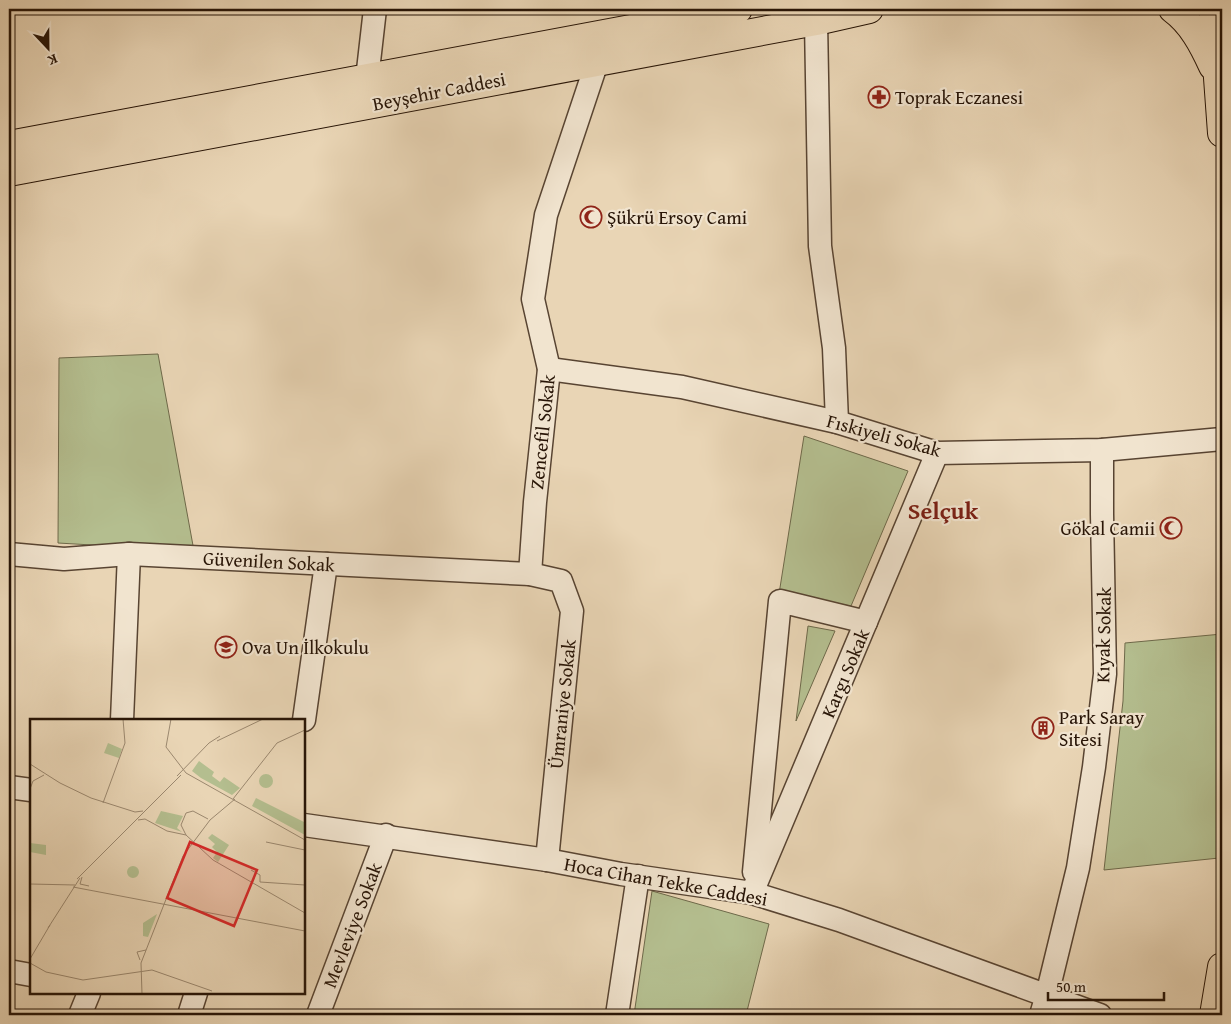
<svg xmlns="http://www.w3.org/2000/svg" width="1231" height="1024" viewBox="0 0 1231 1024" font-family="'Gentium Book Plus',serif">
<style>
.green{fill:#b4be8f;stroke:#6e694a}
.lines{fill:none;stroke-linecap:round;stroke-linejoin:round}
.minor-casing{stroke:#584432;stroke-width:25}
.major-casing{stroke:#271406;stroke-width:30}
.minor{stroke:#f1e4cf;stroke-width:22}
.major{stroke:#e9d5b5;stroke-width:28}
.labels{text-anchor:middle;stroke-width:4.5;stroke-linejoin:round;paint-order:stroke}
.street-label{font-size:19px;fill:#271406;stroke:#f1e4cf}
.poi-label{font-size:19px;fill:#271406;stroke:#f1e4cf;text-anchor:start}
.district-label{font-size:24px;font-weight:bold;fill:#7a1f14;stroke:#f1e4cf}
.inset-road{fill:none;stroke:#9b886f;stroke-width:1}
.view{fill:#d62828;fill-opacity:0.15;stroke:#d62828;stroke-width:2.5}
.inset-edge{fill:none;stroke:#271406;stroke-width:2.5}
</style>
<rect width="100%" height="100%" fill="#e9d5b5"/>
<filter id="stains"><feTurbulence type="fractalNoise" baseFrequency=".004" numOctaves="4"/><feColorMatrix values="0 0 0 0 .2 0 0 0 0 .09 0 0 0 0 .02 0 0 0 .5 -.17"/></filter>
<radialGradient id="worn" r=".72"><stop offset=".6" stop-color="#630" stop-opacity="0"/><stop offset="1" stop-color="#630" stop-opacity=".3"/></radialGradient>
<g class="green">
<polygon points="158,354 194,551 58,543 59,358"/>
<polygon points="804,436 908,471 851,606 779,594"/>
<polygon points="808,626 835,631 796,721"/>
<polygon points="1222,634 1222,810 1219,858 1104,870 1123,701 1125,643"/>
<polygon points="652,891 769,924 746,1015 634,1015"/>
</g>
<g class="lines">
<g class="minor-casing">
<g id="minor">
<polyline points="816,21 820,246 834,348 837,422"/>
<polyline points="367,79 375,9"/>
<polyline points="549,369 682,387 837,422 937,453 1102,450 1222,439"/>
<polyline points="9,554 64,559 129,554 530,574 561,581 572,611 547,860"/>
<polyline points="530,574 535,502 549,369 533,299 546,215 597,62"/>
<polyline points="122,720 129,554"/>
<polyline points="304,720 326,564"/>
<polyline points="9,787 31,790"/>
<polyline points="304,825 547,860 621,874 752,893 839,920 1100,1015"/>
<polyline points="754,872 780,601 866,622"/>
<polyline points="752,893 937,453"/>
<polyline points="9,971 31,975"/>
<polyline points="80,1015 89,993"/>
<polyline points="189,1015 196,993"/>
<polyline points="318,1015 386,835"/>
<polyline points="617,1015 638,876"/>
<polyline points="1041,1015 1047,995 1078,868 1094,767 1105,674 1102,514 1102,450"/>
</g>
</g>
<g class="major-casing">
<g id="major">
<path d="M1173 9C1192 23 1203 44 1213 66"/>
<polyline points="1213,9 1222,133"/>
<polyline points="9,145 738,9"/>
<polyline points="9,172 816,21 869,9"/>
<polyline points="1214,1015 1222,967"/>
</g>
</g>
<use href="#minor" class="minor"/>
<use href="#major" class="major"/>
</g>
<defs>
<g id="pharmacy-ring" transform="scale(1.125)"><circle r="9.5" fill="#f1e4cf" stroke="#8f2418" stroke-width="1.5"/><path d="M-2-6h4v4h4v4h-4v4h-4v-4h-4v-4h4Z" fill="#8f2418"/></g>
<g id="mosque-ring" transform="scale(1.125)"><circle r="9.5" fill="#f1e4cf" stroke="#8f2418" stroke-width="1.5"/><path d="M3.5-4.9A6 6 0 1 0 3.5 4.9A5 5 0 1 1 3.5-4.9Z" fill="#8f2418"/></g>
<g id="school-ring" transform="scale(1.125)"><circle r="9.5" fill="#f1e4cf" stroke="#8f2418" stroke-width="1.5"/><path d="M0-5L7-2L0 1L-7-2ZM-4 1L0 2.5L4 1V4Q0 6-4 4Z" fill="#8f2418"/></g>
<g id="building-ring" transform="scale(1.125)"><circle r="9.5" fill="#f1e4cf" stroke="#8f2418" stroke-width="1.5"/><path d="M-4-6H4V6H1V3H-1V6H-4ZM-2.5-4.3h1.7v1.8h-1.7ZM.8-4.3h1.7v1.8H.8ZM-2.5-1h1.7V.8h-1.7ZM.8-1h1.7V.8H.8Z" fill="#8f2418"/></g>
</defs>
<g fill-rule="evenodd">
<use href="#pharmacy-ring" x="879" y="97"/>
<use href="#mosque-ring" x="591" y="217"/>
<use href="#mosque-ring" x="1171" y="528"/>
<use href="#school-ring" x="226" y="647"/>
<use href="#building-ring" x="1043" y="728"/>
</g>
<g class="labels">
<g class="street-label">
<text transform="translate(439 91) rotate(-11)" y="7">Beyşehir Caddesi</text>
<text transform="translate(542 432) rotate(-84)" y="7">Zencefil Sokak</text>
<text transform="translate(884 435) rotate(15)" y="7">Fıskiyeli Sokak</text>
<text transform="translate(269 561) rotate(3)" y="7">Güvenilen Sokak</text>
<text transform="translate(1103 635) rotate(-89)" y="7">Kıyak Sokak</text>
<text transform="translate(845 673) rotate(-67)" y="7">Kargı Sokak</text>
<text transform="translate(562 704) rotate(-84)" y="7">Ümraniye Sokak</text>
<text transform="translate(666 881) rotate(10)" y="7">Hoca Cihan Tekke Caddesi</text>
<text transform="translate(352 925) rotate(-69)" y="7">Mevleviye Sokak</text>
</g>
<g class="poi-label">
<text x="895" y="104">Toprak Eczanesi</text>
<text x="607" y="224">Şükrü Ersoy Cami</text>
<text x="1155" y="535" text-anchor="end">Gökal Camii</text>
<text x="242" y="654">Ova Un İlkokulu</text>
<text x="1059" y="724">Park Saray<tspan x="1059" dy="22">Sitesi</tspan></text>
</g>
<g class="district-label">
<text x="943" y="519">Selçuk</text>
</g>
</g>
<g transform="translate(30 719)">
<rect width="275" height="275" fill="#e9d5b5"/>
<path d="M78 24 92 30 89 39 74 34ZM169 42 184 53 182 57 190 63 194 58 210 69 202 76 171 59 162 52ZM229 62a7 7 0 1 1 14 0a7 7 0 1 1-14 0ZM226 79 274 103 275 116 222 87ZM131 92 153 97 147 109 152 113 125 104ZM182 115 199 126 188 143 183 139 187 133 182 128 185 125 178 119ZM0 124 16 126V136L0 133ZM97 153a6 6 0 1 1 12 0a6 6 0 1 1-12 0ZM127 195 118 218 113 217V204Z" fill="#b4be8f"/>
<path class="inset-road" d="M141 0 136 28 156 54 275 121M187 22 233 0M0 45 30 64 61 79 105 93 113 92M147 57 179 24 190 17M0 70 3 62 14 56M203 80 247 24 275 11M73 84 95 24 93 0M108 101 115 100 137 112 156 116 183 141 275 194M156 116 151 106 156 94 163 92 178 100M236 123 275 131M221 151 230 156V163L275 166M52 158 50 165 59 167M47 160 151 56M0 165 45 166M43 168 275 212M18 209 50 159M0 240 20 206M110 241 107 233 116 231M0 244 16 253 53 261 122 251 182 272M112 275 111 244 153 137 180 101 205 80"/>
<path class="view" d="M160 123 227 151 204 207 137 179Z"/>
<rect width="275" height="275" class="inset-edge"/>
</g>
<rect width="1231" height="1024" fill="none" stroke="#e9d5b5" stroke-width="30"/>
<rect x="10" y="10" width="1211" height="1004" fill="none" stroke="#271406" stroke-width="2.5"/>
<rect x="15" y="15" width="1201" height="994" fill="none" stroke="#271406"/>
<g transform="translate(48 48) rotate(158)" stroke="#f1e4cf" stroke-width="4" paint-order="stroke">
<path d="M0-4L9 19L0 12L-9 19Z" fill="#271406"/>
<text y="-8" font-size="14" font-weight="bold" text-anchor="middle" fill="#271406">K</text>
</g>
<path d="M1048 992v8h116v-8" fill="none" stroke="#271406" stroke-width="2.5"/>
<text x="1056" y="992" font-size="15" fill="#271406" stroke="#f1e4cf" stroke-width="4" paint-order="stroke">50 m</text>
<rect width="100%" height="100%" filter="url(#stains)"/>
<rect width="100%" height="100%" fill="url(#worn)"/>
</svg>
